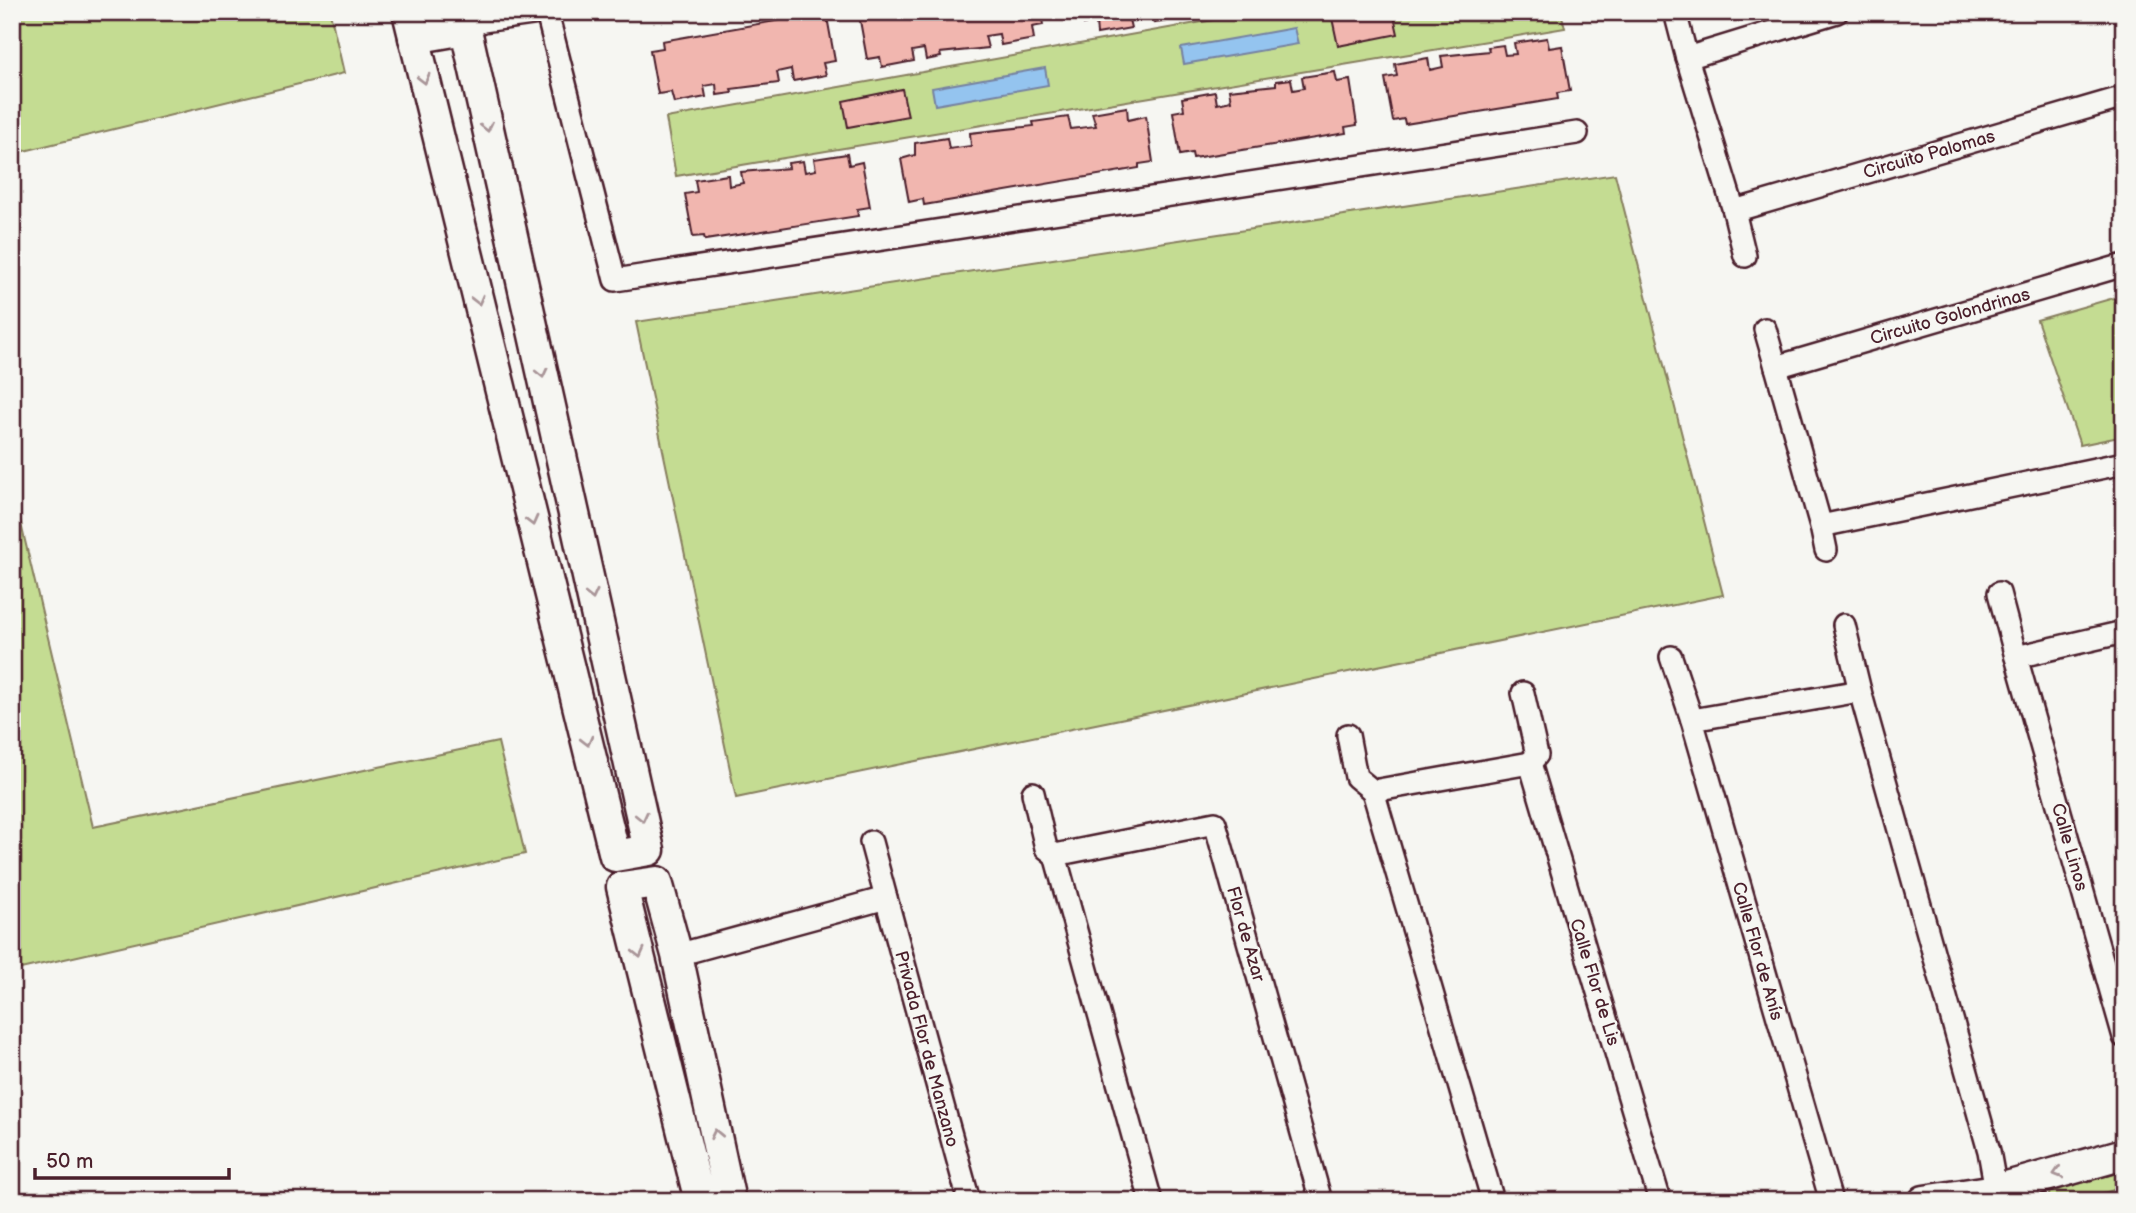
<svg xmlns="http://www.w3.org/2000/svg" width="2136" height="1213" viewBox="0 0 2136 1213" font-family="'Balsamiq Sans',sans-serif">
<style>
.green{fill:#c4dc92;stroke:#877e5e;stroke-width:2}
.water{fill:#94c4ef;stroke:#7682a1;stroke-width:2}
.building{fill:#f1b6af;stroke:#4a1f2b;stroke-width:2}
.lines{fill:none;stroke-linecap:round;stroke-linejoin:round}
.minor-casing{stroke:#4a1f2b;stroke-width:26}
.secondary-casing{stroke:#4a1f2b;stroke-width:35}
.minor{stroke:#f6f6f2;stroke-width:21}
.secondary{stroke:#f6f6f2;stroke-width:30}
.oneway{stroke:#a99598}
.labels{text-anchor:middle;stroke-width:5;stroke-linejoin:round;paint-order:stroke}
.street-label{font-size:18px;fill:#4a1f2b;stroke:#f6f6f2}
</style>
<rect width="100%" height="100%" fill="#f6f6f2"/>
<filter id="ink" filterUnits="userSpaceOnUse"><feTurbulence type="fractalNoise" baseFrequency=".0143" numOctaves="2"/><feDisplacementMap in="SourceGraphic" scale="14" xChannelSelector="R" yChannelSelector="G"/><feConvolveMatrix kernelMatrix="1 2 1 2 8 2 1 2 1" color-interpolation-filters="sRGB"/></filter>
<g filter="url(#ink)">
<g class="green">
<polygon points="12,12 330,12 344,73 12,154"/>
<polygon points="1258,12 1561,12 1565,28 676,176 666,118"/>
<polygon points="1615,174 1723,595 736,798 636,322"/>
<polygon points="2124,295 2124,436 2080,445 2037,320"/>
<polygon points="12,486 93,827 498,742 525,854 12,971"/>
<polygon points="2124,1171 2124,1187 2077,1201 2047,1201 2050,1192"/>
</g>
<g class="water">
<polygon points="1294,28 1298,44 1184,64 1181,48"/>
<polygon points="1045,68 1048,85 935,105 932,88"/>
</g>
<g class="building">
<polygon points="871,12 1041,12 1043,25 1032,27 1034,39 1001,45 999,34 985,36 988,48 940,53 941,57 926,60 924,49 912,51 914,61 882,67 880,57 867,59 859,15"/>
<polygon points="1082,12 1145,12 1128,15 1131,28 1097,34 1096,21 1084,24"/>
<polygon points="1153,12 1194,12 1189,13 1191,17 1155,23"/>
<polygon points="1365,12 1393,12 1398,34 1338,46 1332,18"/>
<polygon points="815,14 816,19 827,17 835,61 823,63 826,75 793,81 791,69 777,72 779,83 731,89 732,93 717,95 716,84 704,86 706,97 674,103 671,92 658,94 650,50 663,48 662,41"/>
<polygon points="1547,38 1549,48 1562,46 1570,91 1557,93 1558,99 1405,124 1404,119 1393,121 1385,78 1397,76 1395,64 1428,58 1430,70 1443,67 1441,56 1489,51 1488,47 1503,45 1505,55 1516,54 1514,43"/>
<polygon points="1335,72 1337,82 1350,80 1357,125 1345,127 1346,133 1193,158 1192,153 1180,155 1173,112 1184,110 1182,98 1215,92 1217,104 1231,101 1229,90 1276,85 1276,81 1291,79 1293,90 1304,88 1302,77"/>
<polygon points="902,89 908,116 848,127 843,101"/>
<polygon points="1127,107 1128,120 1146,116 1153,162 1139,164 1139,168 924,205 923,199 909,202 901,159 915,155 915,143 947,138 949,149 971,146 970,133 1034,126 1033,122 1068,117 1071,129 1096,126 1092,113"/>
<polygon points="847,154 849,165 862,162 870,207 857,209 858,216 705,240 704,236 693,237 685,194 697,192 695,180 728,175 729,186 743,183 741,172 789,168 788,163 803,161 805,172 816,170 814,159"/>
</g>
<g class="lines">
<g class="minor-casing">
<g id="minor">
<polyline points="551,12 547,13 615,280 1577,133"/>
<polyline points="1675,12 1687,58"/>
<polyline points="1837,12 1687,58 1734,211 2124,97"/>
<polyline points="465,29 483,21 547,12"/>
<polyline points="1734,211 1745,256"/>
<polyline points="2124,265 1776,367 1821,526 2124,463"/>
<polyline points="1765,329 1776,367"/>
<polyline points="1821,526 1826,550"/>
<polyline points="1999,593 2016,657"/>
<polyline points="1844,625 1860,691"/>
<polyline points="2124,632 2016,657 2124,1037"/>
<polyline points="1671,657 1692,720"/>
<polyline points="1523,693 1537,755 1530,763"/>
<polyline points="1348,735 1356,777 1373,791"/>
<polyline points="1033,793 1046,848 1055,855"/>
<polyline points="871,842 886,898"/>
<polyline points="677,955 886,898 969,1201"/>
<polyline points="1151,1201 1055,855 1215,823 1321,1201"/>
<polyline points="1493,1201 1373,791 1530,763 1660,1201"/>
<polyline points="1831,1201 1692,720 1860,691 1989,1151 1996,1190 2002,1201"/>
</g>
</g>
<g class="secondary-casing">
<g id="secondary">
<polyline points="408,12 615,856 649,850 462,12"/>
<polyline points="414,38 465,29"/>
<polyline points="700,1201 622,887 657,882 677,955 730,1201"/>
<polyline points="1924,1201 1996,1190 2124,1154"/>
</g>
</g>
<use href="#minor" class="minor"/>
<use href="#secondary" class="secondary"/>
</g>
<defs><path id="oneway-chevron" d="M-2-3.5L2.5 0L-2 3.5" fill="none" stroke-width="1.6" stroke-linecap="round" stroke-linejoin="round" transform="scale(1.75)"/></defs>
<g class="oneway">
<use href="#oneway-chevron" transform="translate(424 79) rotate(76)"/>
<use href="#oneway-chevron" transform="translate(487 127) rotate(77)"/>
<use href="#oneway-chevron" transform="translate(478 300) rotate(76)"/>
<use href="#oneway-chevron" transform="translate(542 373) rotate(77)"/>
<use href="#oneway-chevron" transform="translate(532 521) rotate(76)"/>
<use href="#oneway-chevron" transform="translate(592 595) rotate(77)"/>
<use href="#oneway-chevron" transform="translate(587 741) rotate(76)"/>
<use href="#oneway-chevron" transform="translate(642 817) rotate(77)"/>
<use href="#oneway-chevron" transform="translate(639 953) rotate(76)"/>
<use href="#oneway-chevron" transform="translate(716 1134) rotate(-102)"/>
<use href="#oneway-chevron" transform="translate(2058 1173) rotate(164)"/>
</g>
</g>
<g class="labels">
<g class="street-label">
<text transform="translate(1929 154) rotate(-16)" y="6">Circuito Palomas</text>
<text transform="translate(1950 316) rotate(-16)" y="6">Circuito Golondrinas</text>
<text transform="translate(2070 847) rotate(74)" y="6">Calle Linos</text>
<text transform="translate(1246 934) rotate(74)" y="6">Flor de Azar</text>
<text transform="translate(1758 951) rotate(74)" y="6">Calle Flor de Anís</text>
<text transform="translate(1595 982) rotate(73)" y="6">Calle Flor de Lis</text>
<text transform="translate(927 1049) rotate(75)" y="6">Privada Flor de Manzano</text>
</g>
</g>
<rect width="2136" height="1213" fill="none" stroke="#f6f6f2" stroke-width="42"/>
<rect x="21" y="21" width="2094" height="1171" fill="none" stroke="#4a1f2b" stroke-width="2.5" filter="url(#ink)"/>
<path d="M35 1168v10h194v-10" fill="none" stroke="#4a1f2b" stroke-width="3.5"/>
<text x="46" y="1168" font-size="21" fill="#4a1f2b" stroke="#f6f6f2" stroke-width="5" paint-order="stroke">50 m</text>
</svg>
